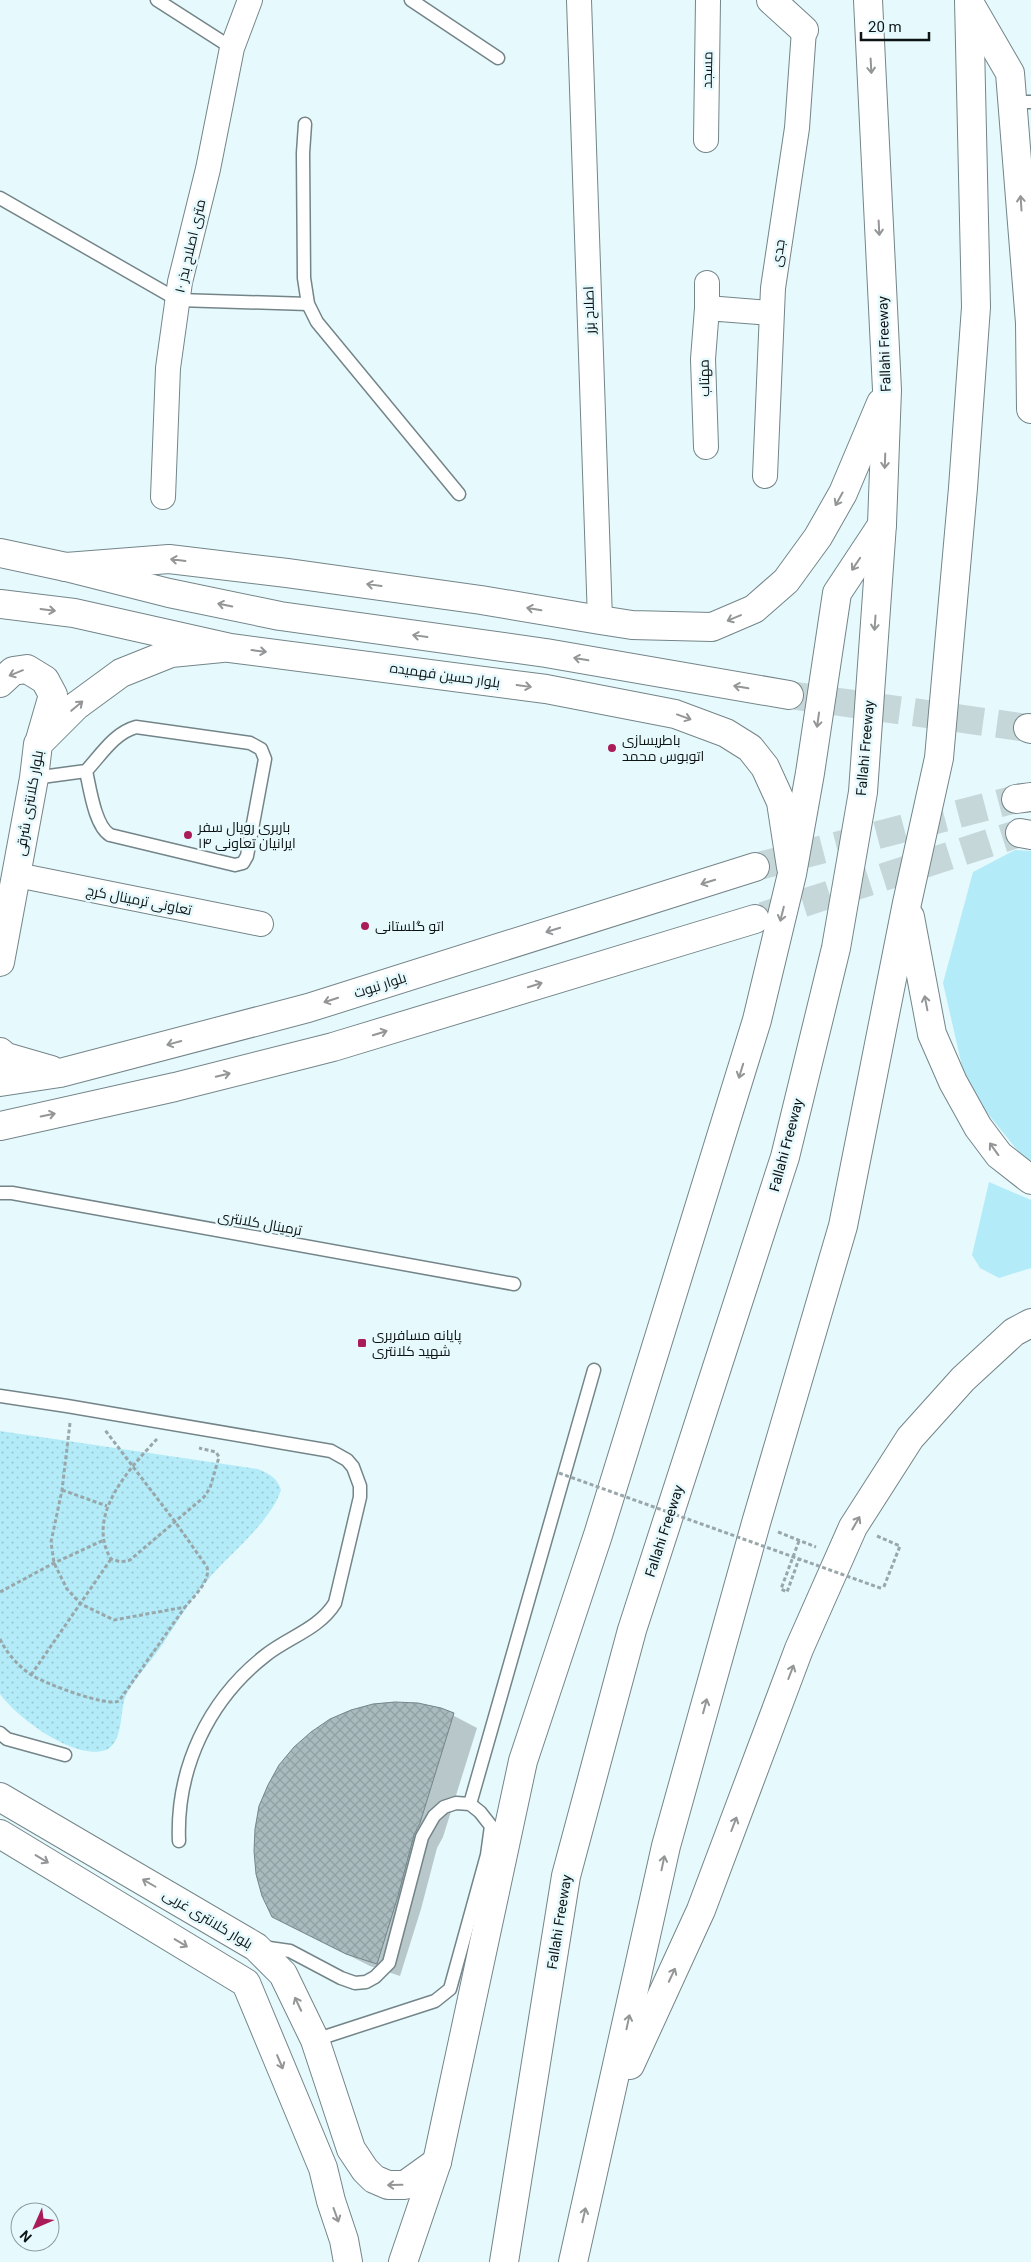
<svg xmlns="http://www.w3.org/2000/svg" width="1031" height="2262" viewBox="0 0 1031 2262" font-family="Roboto,Cairo,sans-serif">
<style>
.grass{fill:#b3ecf8}
.park{fill:url(#park-dots)}
.shadow{fill:#0003}
.building{fill:url(#building-cross-hatch);stroke:#758589}
.lines{fill:none;stroke-linecap:round;stroke-linejoin:round}
.secondary-tunnel{stroke:#c6d7da;stroke-width:28;stroke-dasharray:28 14;stroke-linecap:butt}
.primary-tunnel{stroke:#c6d7da;stroke-width:28;stroke-dasharray:28 14;stroke-linecap:butt}
.lane-casing{stroke:#748589;stroke-width:15}
.street-casing{stroke:#748589;stroke-width:26}
.secondary-casing{stroke:#748589;stroke-width:30}
.primary-casing{stroke:#748589;stroke-width:30}
.highway-casing{stroke:#748589;stroke-width:30}
.path{stroke:#99a7aa;stroke-width:3;stroke-dasharray:4 2.5;stroke-linecap:butt}
.lane{stroke:#fff;stroke-width:12}
.street{stroke:#fff;stroke-width:24}
.secondary{stroke:#fff;stroke-width:28}
.primary{stroke:#fff;stroke-width:28}
.highway{stroke:#fff;stroke-width:28}
.path-bridge{stroke:#99a7aa;stroke-width:3;stroke-dasharray:4 2.5;stroke-linecap:butt}
.oneway{stroke:#939596}
.poi-dot{fill:#aa1b59;stroke:#e6f9fd;stroke-width:2}
.labels{text-anchor:middle;stroke-width:5;stroke-linejoin:round;paint-order:stroke}
.street-label{font-size:14px;fill:#0e1415;stroke:#e6f9fd}
.poi-label{font-size:14px;fill:#0e1415;stroke:#e6f9fd;text-anchor:start}
</style>
<defs>
<pattern id="park-dots" width="8" height="8" patternUnits="userSpaceOnUse" patternTransform="scale(1.25)"><rect width="8" height="8" fill="#b3ecf8"/><path d="M2 2h.1M6 6h.1" fill="none" stroke="#99cad4" stroke-width="1.8" stroke-linecap="round"/></pattern>
<pattern id="building-cross-hatch" width="8" height="8" patternUnits="userSpaceOnUse" patternTransform="scale(1.25)"><rect width="8" height="8" fill="#a9bbbf"/><path d="M0 0l8 8M0 8l8-8" fill="none" stroke="#90a0a3"/></pattern>
</defs>
<rect width="100%" height="100%" fill="#e6f9fd"/>
<g class="grass">
<polygon points="1015,850 1031,851 1031,1167 967,1088 943,983 973,872"/>
<polygon points="989,1182 1031,1200 1031,1268 999,1278 980,1268 972,1255"/>
</g>
<path class="park" d="M0 1431 258 1469C269 1474 277 1477 281 1490 269 1525 228 1554 205 1583 189 1602 176 1624 162 1645 152 1660 131 1683 125 1698 120 1712 123 1743 106 1750 75 1761 17 1718 0 1694Z"/>
<polygon class="shadow" points="441,1709 477,1728 443,1837 437,1848 421,1909 400,1976 370,1966 273,1917"/>
<polygon class="building" points="395,1702 418,1703 441,1708 454,1713 420,1823 414,1835 398,1896 377,1964 346,1954 272,1917 262,1896 256,1874 254,1851 255,1829 259,1806 268,1785 279,1765 294,1747 311,1732 330,1719 351,1710 373,1704"/>
<g class="lines">
<g class="secondary-tunnel">
<polyline points="755,867 1016,799"/>
<polyline points="763,916 1020,833"/>
</g>
<polyline class="primary-tunnel" points="789,695 1028,728"/>
<g class="lane-casing">
<g id="lane">
<polyline points="157,0 232,48"/>
<polyline points="411,0 498,58"/>
<polyline points="1013,102 1031,102"/>
<polyline points="305,124 303,153 304,278 308,304 317,322 459,494"/>
<polyline points="0,198 178,300 308,304"/>
<path d="M34 778 86 771C101 755 114 733 136 727L250 743 261 749 265 759 247 856 243 863 235 865 110 835C95 826 90 789 86 771"/>
<polyline points="0,1193 12,1193 514,1284"/>
<path d="M0 1396 67 1406 331 1451 347 1460 353 1467 360 1486V1497L335 1603C319 1629 289 1637 266 1655 208 1700 176 1769 179 1841"/>
<polyline points="0,1733 7,1739 65,1755"/>
<polyline points="470,1804 594,1370"/>
<polyline points="262,1947 290,1951 341,1978 355,1983 366,1982 375,1977 389,1963 422,1837 434,1816 444,1807 456,1803 470,1804 480,1812 491,1826 487,1855 450,1989 435,2001 315,2040"/>
</g>
</g>
<g class="street-casing">
<g id="street">
<polyline points="579,0 600,620"/>
<polyline points="706,140 708,0"/>
<polyline points="707,283 707,308"/>
<polyline points="706,447 703,359 707,308 771,313"/>
<polyline points="765,476 773,288 797,128 804,30"/>
<polyline points="163,497 168,368 180,282 208,169 232,48 250,0"/>
<polyline points="17,875 261,924"/>
</g>
</g>
<g class="secondary-casing">
<g id="secondary">
<polyline points="771,0 804,30"/>
<polyline points="0,683 13,671 27,669 45,680 53,695 40,740"/>
<polyline points="0,962 34,778 38,744 76,706 121,673 171,653 222,648"/>
<polyline points="0,1052 6,1057 51,1070"/>
<polyline points="0,1082 60,1073 308,1008 755,867"/>
<polyline points="0,1126 175,1087 333,1047 755,919"/>
<polyline points="0,1797 256,1947 283,1974 315,2040 351,2149 365,2170 374,2179 388,2185 405,2185 437,2162"/>
<polyline points="0,1834 246,1983 323,2168 331,2201 344,2240 348,2262"/>
</g>
</g>
<g class="primary-casing">
<g id="primary">
<polyline points="0,553 66,567 169,593 280,616 546,653 789,695"/>
<polyline points="0,604 74,613 230,648 546,689 675,714 726,733 750,748 765,767 781,802 791,867"/>
<polyline points="1028,728 1031,729"/>
<polyline points="1016,799 1031,797"/>
</g>
</g>
<g class="highway-casing">
<g id="highway">
<polyline points="970,4 1010,73 1030,323 1031,409"/>
<polyline points="66,567 169,559 287,573 481,600 600,620 632,625 712,627 754,609 786,581 818,537 843,493 881,403"/>
<polyline points="1020,833 1031,835"/>
<polyline points="910,917 932,1034 953,1082 978,1127 999,1155 1031,1180"/>
<polyline points="630,2065 701,1910 799,1649 853,1527 910,1438 963,1379 1014,1332 1031,1323"/>
<polyline points="403,2262 437,2162 523,1761 598,1535 757,1020 792,874 810,773 837,593 882,525"/>
<polyline points="504,2262 566,1876 632,1630 785,1157 836,948 863,792 882,524 887,390 868,0"/>
<polyline points="573,2262 666,1846 756,1523 843,1226 907,903 939,758 963,488 976,307 969,0"/>
</g>
</g>
<g class="path">
<path d="M70 1423 62 1490 51 1542 54 1563 67 1589 81 1604 114 1620 185 1607C193 1597 211 1581 207 1567L176 1523 105 1430"/>
<path d="M157 1439C129 1469 85 1516 111 1559L121 1562 130 1560 204 1497 210 1488 219 1457 216 1452 199 1448"/>
<polyline points="62,1490 107,1506"/>
<polyline points="778,1532 816,1547"/>
<polyline points="877,1536 900,1546 883,1589"/>
<polyline points="799,1541 781,1589 787,1592 799,1559"/>
<polyline points="0,1592 54,1563 104,1540"/>
<path d="M0 1639C6 1652 18 1666 30 1674 43 1683 106 1707 119 1701L185 1607"/>
<polyline points="31,1675 111,1559"/>
</g>
<use href="#lane" class="lane"/>
<use href="#street" class="street"/>
<use href="#secondary" class="secondary"/>
<use href="#primary" class="primary"/>
<use href="#highway" class="highway"/>
<polyline class="path-bridge" points="559,1473 883,1589"/>
</g>
<defs><path id="oneway-shaft" d="M-6 0H5M1.5-3L5.5 0L1.5 3" fill="none" stroke-width="1.6" stroke-linecap="round" stroke-linejoin="round" transform="scale(1.25)"/></defs>
<g class="oneway">
<use href="#oneway-shaft" transform="translate(871 66) rotate(87)"/>
<use href="#oneway-shaft" transform="translate(1021 203) rotate(-94)"/>
<use href="#oneway-shaft" transform="translate(879 228) rotate(87)"/>
<use href="#oneway-shaft" transform="translate(885 461) rotate(92)"/>
<use href="#oneway-shaft" transform="translate(839 499) rotate(119)"/>
<use href="#oneway-shaft" transform="translate(178 560) rotate(-173)"/>
<use href="#oneway-shaft" transform="translate(856 564) rotate(124)"/>
<use href="#oneway-shaft" transform="translate(374 585) rotate(-172)"/>
<use href="#oneway-shaft" transform="translate(225 605) rotate(-168)"/>
<use href="#oneway-shaft" transform="translate(534 609) rotate(-170)"/>
<use href="#oneway-shaft" transform="translate(48 610) rotate(7)"/>
<use href="#oneway-shaft" transform="translate(734 618) rotate(157)"/>
<use href="#oneway-shaft" transform="translate(875 623) rotate(94)"/>
<use href="#oneway-shaft" transform="translate(420 636) rotate(-172)"/>
<use href="#oneway-shaft" transform="translate(259 651) rotate(7)"/>
<use href="#oneway-shaft" transform="translate(581 659) rotate(-170)"/>
<use href="#oneway-shaft" transform="translate(16 673) rotate(158)"/>
<use href="#oneway-shaft" transform="translate(524 686) rotate(8)"/>
<use href="#oneway-shaft" transform="translate(741 687) rotate(-170)"/>
<use href="#oneway-shaft" transform="translate(77 706) rotate(-40)"/>
<use href="#oneway-shaft" transform="translate(684 717) rotate(20)"/>
<use href="#oneway-shaft" transform="translate(818 720) rotate(98)"/>
<use href="#oneway-shaft" transform="translate(708 882) rotate(163)"/>
<use href="#oneway-shaft" transform="translate(782 914) rotate(104)"/>
<use href="#oneway-shaft" transform="translate(553 930) rotate(163)"/>
<use href="#oneway-shaft" transform="translate(535 985) rotate(-17)"/>
<use href="#oneway-shaft" transform="translate(331 1000) rotate(162)"/>
<use href="#oneway-shaft" transform="translate(926 1003) rotate(-101)"/>
<use href="#oneway-shaft" transform="translate(380 1033) rotate(-17)"/>
<use href="#oneway-shaft" transform="translate(174 1043) rotate(165)"/>
<use href="#oneway-shaft" transform="translate(741 1071) rotate(107)"/>
<use href="#oneway-shaft" transform="translate(223 1075) rotate(-14)"/>
<use href="#oneway-shaft" transform="translate(48 1115) rotate(-12)"/>
<use href="#oneway-shaft" transform="translate(994 1149) rotate(-126)"/>
<use href="#oneway-shaft" transform="translate(856 1523) rotate(-60)"/>
<use href="#oneway-shaft" transform="translate(791 1672) rotate(-69)"/>
<use href="#oneway-shaft" transform="translate(705 1706) rotate(-75)"/>
<use href="#oneway-shaft" transform="translate(734 1824) rotate(-69)"/>
<use href="#oneway-shaft" transform="translate(42 1859) rotate(31)"/>
<use href="#oneway-shaft" transform="translate(663 1863) rotate(-78)"/>
<use href="#oneway-shaft" transform="translate(149 1883) rotate(-150)"/>
<use href="#oneway-shaft" transform="translate(181 1943) rotate(31)"/>
<use href="#oneway-shaft" transform="translate(672 1975) rotate(-65)"/>
<use href="#oneway-shaft" transform="translate(298 2004) rotate(-115)"/>
<use href="#oneway-shaft" transform="translate(628 2022) rotate(-78)"/>
<use href="#oneway-shaft" transform="translate(280 2062) rotate(67)"/>
<use href="#oneway-shaft" transform="translate(395 2185) rotate(179)"/>
<use href="#oneway-shaft" transform="translate(336 2215) rotate(70)"/>
<use href="#oneway-shaft" transform="translate(584 2215) rotate(-77)"/>
</g>
<g class="poi-dot">
<circle cx="612" cy="748" r="5"/>
<circle cx="188" cy="835" r="5"/>
<circle cx="365" cy="926" r="5"/>
<rect x="357" y="1338" width="10" height="10" rx="2.5"/>
</g>
<g class="labels">
<g class="street-label">
<text transform="translate(707 70) rotate(-89)" y="5">مسجد</text>
<text transform="translate(190 246) rotate(-77)" y="5">۱۰ متری اصلاح بذر</text>
<text transform="translate(778 253) rotate(-82)" y="5">جدی</text>
<text transform="translate(589 310) rotate(-92)" y="5">اصلاح بزر</text>
<text transform="translate(884 344) rotate(-92)" y="5">Fallahi Freeway</text>
<text transform="translate(704 378) rotate(-91)" y="5">مهتاب</text>
<text transform="translate(445 675) rotate(8)" y="5">بلوار حسین فهمیده</text>
<text transform="translate(865 748) rotate(-85)" y="5">Fallahi Freeway</text>
<text transform="translate(29 803) rotate(-80)" y="5">بلوار کلانتری شرقی</text>
<text transform="translate(139 900) rotate(11)" y="5">تعاونی ترمینال کرج</text>
<text transform="translate(380 985) rotate(-18)" y="5">بلوار نبوت</text>
<text transform="translate(786 1145) rotate(-75)" y="5">Fallahi Freeway</text>
<text transform="translate(260 1223) rotate(10)" y="5">ترمینال کلانتری</text>
<text transform="translate(664 1531) rotate(-72)" y="5">Fallahi Freeway</text>
<text transform="translate(208 1919) rotate(31)" y="5">بلوار کلانتری غربی</text>
<text transform="translate(559 1922) rotate(-81)" y="5">Fallahi Freeway</text>
</g>
<g class="poi-label">
<text x="622" y="745">باطریسازی<tspan x="622" dy="16">اتوبوس محمد</tspan></text>
<text x="198" y="832">باربری رویال سفر<tspan x="198" dy="16">ایرانیان تعاونی ۱۴</tspan></text>
<text x="375" y="931">اتو گلستانی</text>
<text x="372" y="1340">پایانه مسافربری<tspan x="372" dy="16">شهید کلانتری</tspan></text>
</g>
</g>
<g transform="translate(35 2227) rotate(225)"><circle r="24" fill="#e6f9fd" stroke="#909da0"/>
<path d="M0-4L9 19L0 12L-9 19Z" fill="#aa1b59"/>
<text y="-8" font-size="14" font-weight="bold" text-anchor="middle" fill="#0e1415">N</text>
</g>
<path d="M861 32v8h68v-8" fill="none" stroke="#0e1415" stroke-width="2.5"/>
<text x="868" y="32" font-size="15" fill="#0e1415" stroke="#e6f9fd" stroke-width="4" paint-order="stroke">20 m</text>
</svg>
